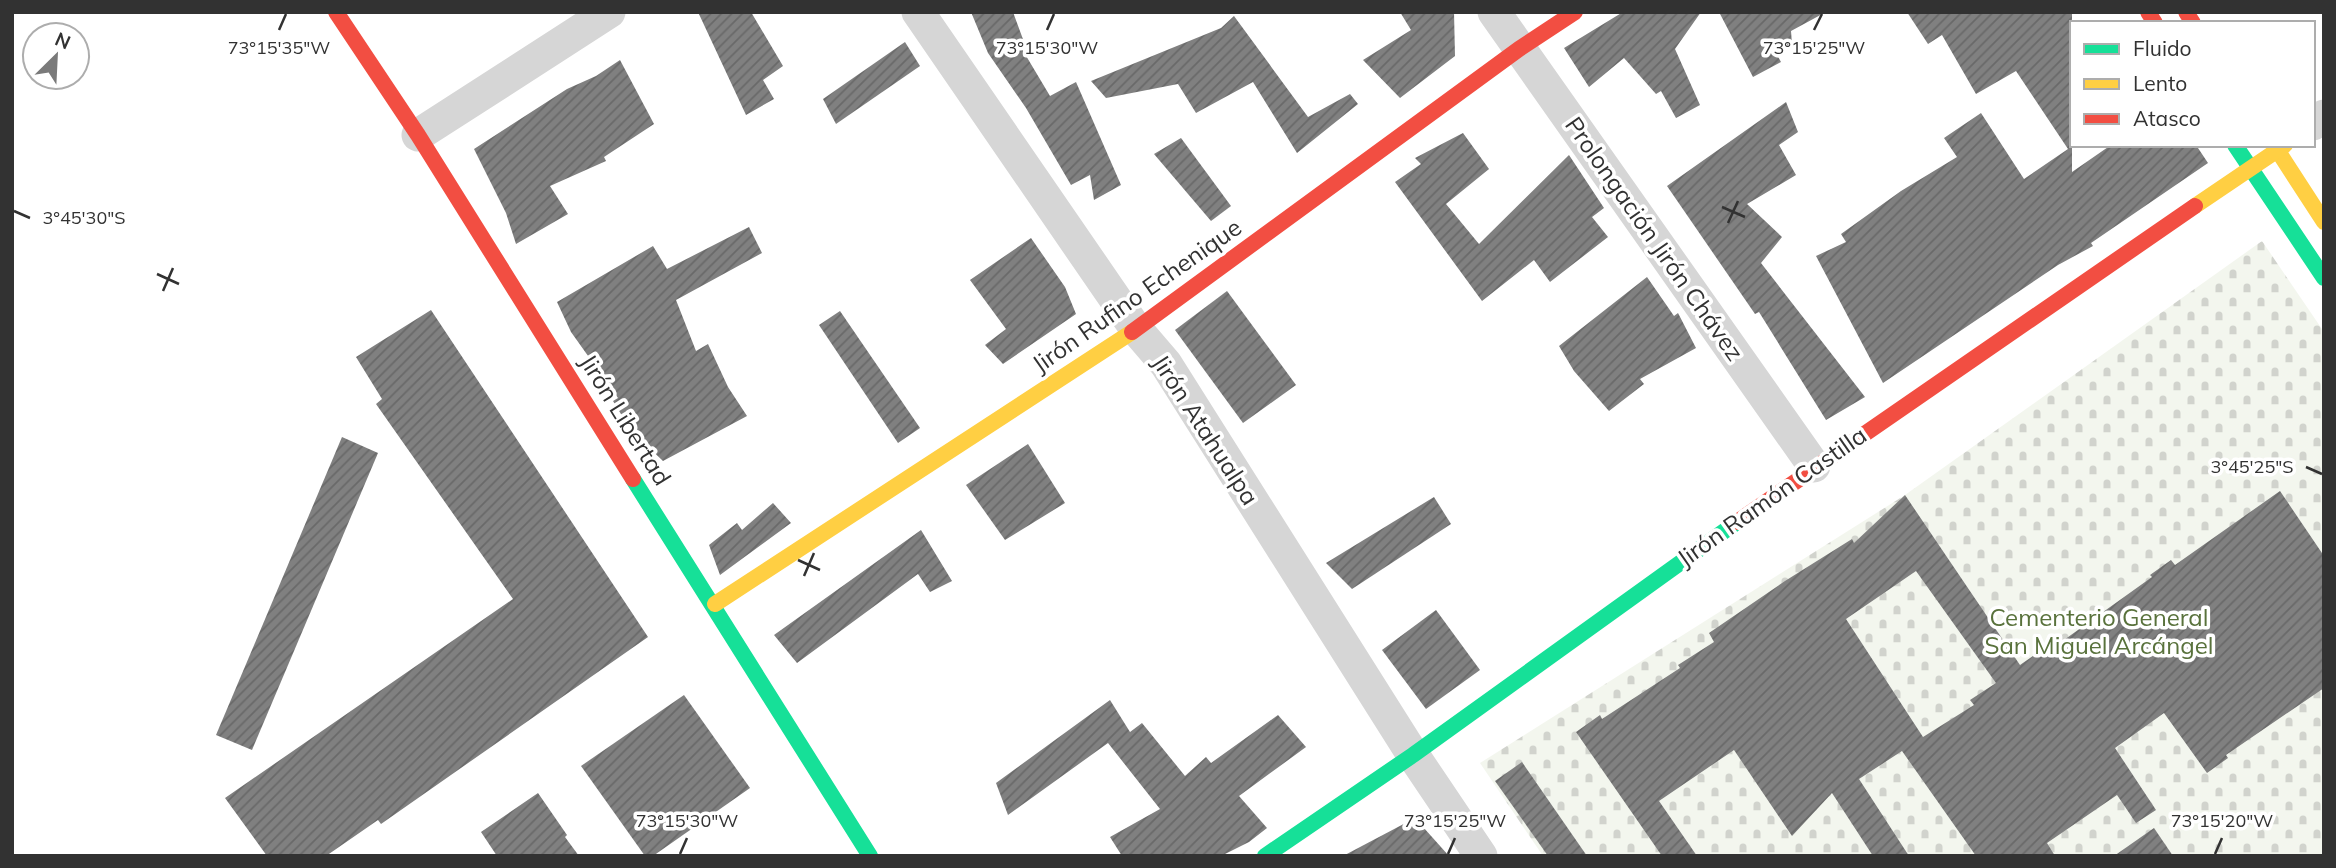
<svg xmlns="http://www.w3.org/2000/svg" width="2336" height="868" viewBox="0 0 2336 868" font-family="Mulish,sans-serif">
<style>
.cemetery{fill:url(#cemetery-stones)}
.building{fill:url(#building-hatch);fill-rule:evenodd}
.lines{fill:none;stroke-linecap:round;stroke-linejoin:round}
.street{stroke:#d6d6d6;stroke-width:33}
.fast{stroke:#16e098;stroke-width:16}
.slow{stroke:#ffcf43;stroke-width:16}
.jam{stroke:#f24e42;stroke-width:16}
.ticks{fill:none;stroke:#323232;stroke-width:2.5}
.labels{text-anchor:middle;stroke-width:7;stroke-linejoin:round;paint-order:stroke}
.street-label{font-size:24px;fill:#323232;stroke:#fff}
.park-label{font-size:24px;fill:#59723c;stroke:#fff}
.ticks-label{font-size:18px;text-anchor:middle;fill:#323232;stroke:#fff;stroke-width:7;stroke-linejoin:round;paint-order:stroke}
</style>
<defs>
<pattern id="cemetery-stones" width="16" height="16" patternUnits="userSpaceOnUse" patternTransform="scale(1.75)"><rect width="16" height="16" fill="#f3f6ee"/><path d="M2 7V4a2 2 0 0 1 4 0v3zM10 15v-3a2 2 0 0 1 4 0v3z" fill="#d1d3cd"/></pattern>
<pattern id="building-hatch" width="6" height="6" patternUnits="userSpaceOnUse" patternTransform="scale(1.75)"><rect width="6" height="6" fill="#808080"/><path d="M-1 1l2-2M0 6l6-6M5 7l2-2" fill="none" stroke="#696969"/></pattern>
</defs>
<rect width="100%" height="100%" fill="#fff"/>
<polygon class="cemetery" points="2262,241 2324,332 2324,856 1543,856 1480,763 1905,495"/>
<g class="building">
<polygon points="698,12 751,12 783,66 763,80 774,99 746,115"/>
<polygon points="971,12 1013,12 1024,42 1019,44 1050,96 1076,82 1121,185 1094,200 1090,175 1071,185 1026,108 988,53"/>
<polygon points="1400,12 1454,12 1455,56 1400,98 1363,60 1411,30"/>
<polygon points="1623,12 1701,12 1675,49 1700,105 1676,118 1661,91 1656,94 1624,58 1589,87 1564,48"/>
<polygon points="1719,12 1826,12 1791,31 1792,44 1776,53 1781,62 1753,77"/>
<polygon points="1907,12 2072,12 2072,172 2111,145 2196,145 2208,163 2091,243 2093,246 2058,265 1883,383 1816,256 1846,242 1841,234 1901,191 1957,157 1944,138 1981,113 2024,179 2068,149 2016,71 1976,94 1942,35 1928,44"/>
<polygon points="1234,16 1308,117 1350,94 1358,104 1297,153 1253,82 1196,113 1178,84 1106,98 1091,81 1221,28"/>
<polygon points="905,42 920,66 836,124 823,99"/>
<polygon points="620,60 654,124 604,157 606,161 550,186 568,214 516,244 506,213 474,149 567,89 596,76"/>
<polygon points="1786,102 1798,132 1779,145 1796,175 1747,204 1782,237 1761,263 1865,397 1826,420 1759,312 1755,314 1667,186"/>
<polygon points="1463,133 1489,169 1446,204 1479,244 1569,155 1604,208 1592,217 1608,237 1550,282 1534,260 1482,301 1395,182 1421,164 1415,158"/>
<polygon points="1181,138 1231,206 1211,221 1154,154"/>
<polygon points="749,227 762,253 676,300 696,351 708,344 728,387 747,416 663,461 641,440 638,442 613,401 618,398 571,332 557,302 653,246 667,269"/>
<polygon points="1031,238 1065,287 1076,314 1003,364 985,345 1006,329 970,280"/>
<polygon points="1647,277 1674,316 1678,313 1696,348 1640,379 1644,384 1609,411 1574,371 1559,346"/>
<polygon points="1227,291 1296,385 1243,423 1175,330"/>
<polygon points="431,310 648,637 381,824 378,820 326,856 267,856 225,798 513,599 376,404 382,399 356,357"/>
<polygon points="840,311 920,428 898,443 819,325"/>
<polygon points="342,437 378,453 252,750 216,735"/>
<polygon points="1028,444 1065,503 1005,540 966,485"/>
<path d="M2280 491 2324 556V688L2226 755 2228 758 2207 773 2164 713 2115 748 2156 810 2136 823 2117 795 2047 843 2055 856H1976L1902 751 1859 779 1909 856H1873L1832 793 1792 836 1734 750 1659 801 1697 856H1662L1576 732 1600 715 1602 719 1680 668 1678 665 1714 642 1709 633 1785 581 1852 539 1854 543 1905 495 2020 665 2047 646 2050 650 2152 577 2150 575 2171 560 2175 565ZM1916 571 1996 683 1970 700 1974 705 1923 737 1846 619Z"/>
<polygon points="1434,497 1451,524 1352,589 1326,563"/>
<polygon points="773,503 791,523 720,575 709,545 737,523 742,530"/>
<polygon points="921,530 952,581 930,592 918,574 797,663 774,635"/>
<polygon points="1436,610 1480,670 1426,709 1382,650"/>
<polygon points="684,695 750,788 653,856 645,856 581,766"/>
<polygon points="1110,700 1130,732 1142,723 1185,776 1206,757 1211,763 1278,715 1306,747 1239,796 1267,828 1249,842 1221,856 1122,856 1110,837 1160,809 1108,743 1008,815 996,783"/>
<polygon points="1522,762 1587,856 1548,856 1495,781"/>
<polygon points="538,793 567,835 565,837 579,856 497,856 481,832"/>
<polygon points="1415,818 1449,856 1343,856"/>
<polygon points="2154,828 2173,856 2114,856"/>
</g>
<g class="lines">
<g class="street">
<polyline points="918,12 1136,329 1166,364 1413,755 1481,856"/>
<polyline points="1494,12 1814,466"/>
<polyline points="2313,124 2324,116"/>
<polyline points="418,135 609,12"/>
</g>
<g class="fast">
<polyline points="2235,145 2324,278"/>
<polyline points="633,479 870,856"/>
<polyline points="1265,856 1413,755 1737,522"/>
</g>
<g class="slow">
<polyline points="2274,145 2324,222"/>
<polyline points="2195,206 2285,145"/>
<polyline points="715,604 1132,332"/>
</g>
<g class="jam">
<polyline points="336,12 418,135 633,479"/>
<polyline points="2148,12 2155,23"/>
<polyline points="2186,12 2193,23"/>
<polyline points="1132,332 1519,49 1575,12"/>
<polyline points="1737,522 2195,206"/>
</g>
</g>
<path class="ticks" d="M279 30 286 14M1047 30 1054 14M1814 30 1822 14M1722 207 1745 217M14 211 30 218M1728 223 1738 201M157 274 179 284M163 291 173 268M2306 467 2322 474M798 560 820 570M804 576 814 553M680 854 687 838M1448 854 1455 838M2215 854 2222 838"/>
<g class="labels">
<g class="street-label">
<text transform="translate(1654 239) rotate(55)" y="8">Prolongación Jirón Chávez</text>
<text transform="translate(1137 296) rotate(-35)" y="8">Jirón Rufino Echenique</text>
<text transform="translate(625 420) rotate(58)" y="8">Jirón Libertad</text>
<text transform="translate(1205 430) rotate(57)" y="8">Jirón Atahualpa</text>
<text transform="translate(1772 497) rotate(-35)" y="8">Jirón Ramón Castilla</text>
</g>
<g class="park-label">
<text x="2099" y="626">Cementerio General<tspan x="2099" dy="28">San Miguel Arcángel</tspan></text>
</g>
</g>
<g class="ticks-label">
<text x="1047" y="54">73°15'30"W</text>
<text x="1814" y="54">73°15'25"W</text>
<text x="279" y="54">73°15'35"W</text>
<text x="84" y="224">3°45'30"S</text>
<text x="2252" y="473">3°45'25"S</text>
<text x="687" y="827">73°15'30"W</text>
<text x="1455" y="827">73°15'25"W</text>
<text x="2222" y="827">73°15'20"W</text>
</g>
<rect width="2336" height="868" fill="none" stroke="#323232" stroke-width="28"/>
<rect x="2070" y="21" width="245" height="126" fill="#ffffff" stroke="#adadad" stroke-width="2"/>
<rect x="2084" y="44" width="35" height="10" fill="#16e098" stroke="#adadad" stroke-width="2"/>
<text x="2133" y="56" font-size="21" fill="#323232">Fluido</text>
<rect x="2084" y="79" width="35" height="10" fill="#ffcf43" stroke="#adadad" stroke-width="2"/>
<text x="2133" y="91" font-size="21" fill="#323232">Lento</text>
<rect x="2084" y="114" width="35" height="10" fill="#f24e42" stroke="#adadad" stroke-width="2"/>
<text x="2133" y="126" font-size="21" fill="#323232">Atasco</text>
<g transform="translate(56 56) rotate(24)"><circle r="33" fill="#ffffff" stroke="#adadad" stroke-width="2"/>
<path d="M0-5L12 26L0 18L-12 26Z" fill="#7a7a7a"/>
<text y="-10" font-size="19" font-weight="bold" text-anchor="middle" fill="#323232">N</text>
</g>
</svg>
